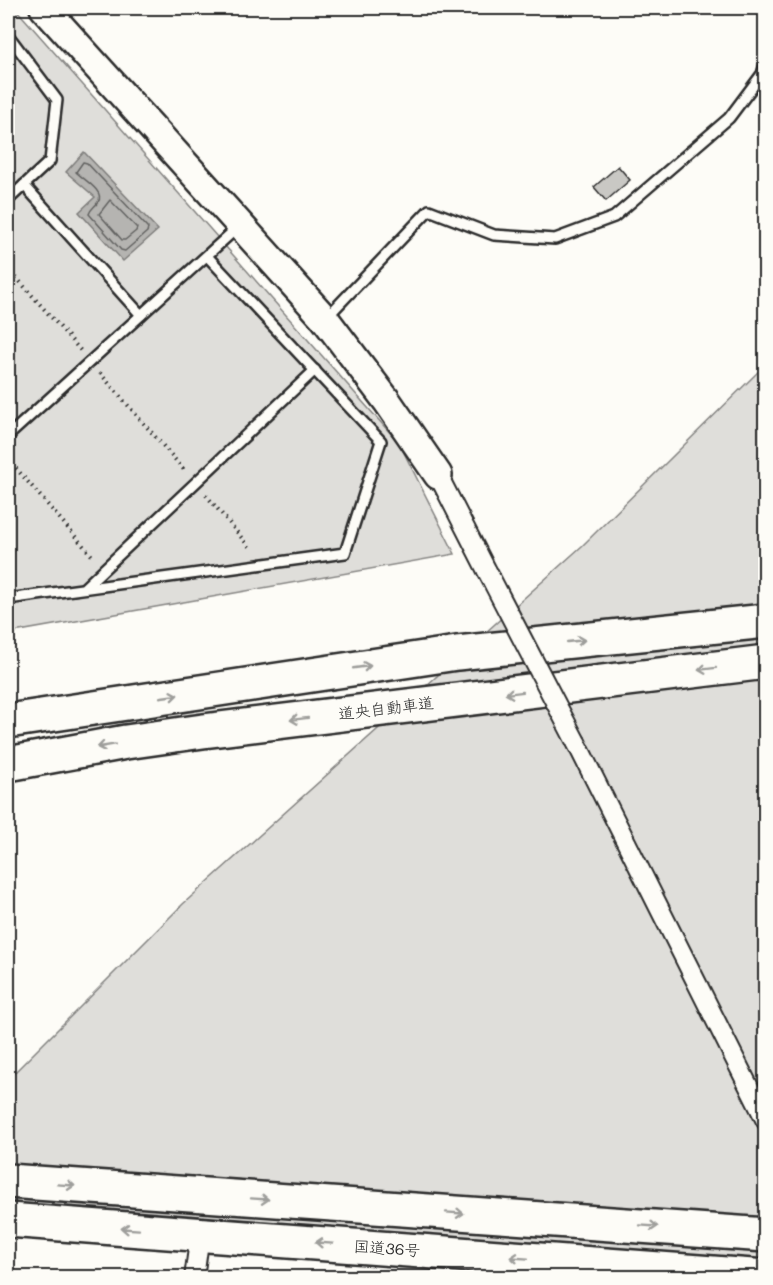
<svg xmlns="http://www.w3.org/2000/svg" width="773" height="1285" viewBox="0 0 773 1285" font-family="Mali,'Klee One',sans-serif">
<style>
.green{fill:#dfdeda;stroke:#858482;stroke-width:1.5}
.water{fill:#b5b4b1;stroke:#7e7d7b;stroke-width:1.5}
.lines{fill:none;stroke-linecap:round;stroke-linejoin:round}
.shore{stroke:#626261;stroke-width:1.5}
.building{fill:#c9c8c4;stroke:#2b2b2b;stroke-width:1.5}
.lane-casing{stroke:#2b2b2b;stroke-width:14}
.street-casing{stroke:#2b2b2b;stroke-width:22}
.secondary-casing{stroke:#2b2b2b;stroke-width:32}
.highway-casing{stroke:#2b2b2b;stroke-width:38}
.path{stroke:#2b2b2b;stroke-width:4;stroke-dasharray:1.5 4.5;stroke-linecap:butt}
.lane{stroke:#fdfcf7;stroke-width:9}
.street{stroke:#fdfcf7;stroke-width:18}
.secondary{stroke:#fdfcf7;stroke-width:27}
.highway{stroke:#fdfcf7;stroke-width:33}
.street-bridge-casing{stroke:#2b2b2b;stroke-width:22;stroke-linecap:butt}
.street-bridge{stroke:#fdfcf7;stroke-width:18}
.oneway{stroke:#9e9e9b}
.labels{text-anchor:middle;stroke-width:4.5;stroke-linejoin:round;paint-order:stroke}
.street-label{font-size:16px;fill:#2b2b2b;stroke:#fdfcf7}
</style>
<rect width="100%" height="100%" fill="#fdfcf7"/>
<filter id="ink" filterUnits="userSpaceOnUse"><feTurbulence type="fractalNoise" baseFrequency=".0167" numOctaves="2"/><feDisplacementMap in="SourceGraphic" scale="12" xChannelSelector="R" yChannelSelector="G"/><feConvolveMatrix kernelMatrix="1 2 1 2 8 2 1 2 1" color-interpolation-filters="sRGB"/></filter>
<g filter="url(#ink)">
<g class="green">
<polygon points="8,8 15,8 399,443 455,554 8,633"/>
<polygon points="765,365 765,1277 8,1233 8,1079 183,904 582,546"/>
</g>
<polygon class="water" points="84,152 158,230 123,261 79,212 95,197 66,172"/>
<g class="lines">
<g class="shore">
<path d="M83 162 87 163 148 228 147 232 125 251 121 250 89 214C91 208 95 207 98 202 106 192 83 179 76 172Z"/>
<polygon points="110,200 137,228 136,231 125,240 122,240 99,214"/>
</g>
</g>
<polygon class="building" points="618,166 630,180 606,201 594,187"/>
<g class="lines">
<g class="lane-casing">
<g id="lane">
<polyline points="8,35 57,100 50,161 8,200"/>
<polyline points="24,185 141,315"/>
<polyline points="327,317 429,210 494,235 555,239 614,217 729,118 762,74 766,62"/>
<polyline points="8,436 238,227"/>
<polyline points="85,587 315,370"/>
<polyline points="8,599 345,553 381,441 207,256"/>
</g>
</g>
<g class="street-casing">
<g id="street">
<polyline points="438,475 487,571"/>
<polyline points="576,742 766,1121"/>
<polyline points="194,1278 200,1234"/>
</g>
</g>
<g class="secondary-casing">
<polyline id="secondary" points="44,8 325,319 387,401 438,475"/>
</g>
<g class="highway-casing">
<g id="highway">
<polyline points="8,721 457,653 766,621"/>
<polyline points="8,764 126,742 203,731 766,662"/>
<polyline points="8,1181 766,1235"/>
<polyline points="8,1220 766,1277"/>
</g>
</g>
<g class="path">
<polyline points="8,268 81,351"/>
<polyline points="100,373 185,471"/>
<polyline points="8,459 94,558"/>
<polyline points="206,495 251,549"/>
</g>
<use href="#lane" class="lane"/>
<use href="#street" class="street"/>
<use href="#secondary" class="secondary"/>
<use href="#highway" class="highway"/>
<g class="street-bridge-casing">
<polyline id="street-bridge" points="487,571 576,742"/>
</g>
<use href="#street-bridge" class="street-bridge"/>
</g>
<defs><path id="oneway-shaft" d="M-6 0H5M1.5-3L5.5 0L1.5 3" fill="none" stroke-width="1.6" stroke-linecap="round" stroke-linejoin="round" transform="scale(1.5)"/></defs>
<g class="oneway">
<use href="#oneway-shaft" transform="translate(576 641) rotate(-6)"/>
<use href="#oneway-shaft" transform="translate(362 667) rotate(-8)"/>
<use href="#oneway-shaft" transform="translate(707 669) rotate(173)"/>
<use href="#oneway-shaft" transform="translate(514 693) rotate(173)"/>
<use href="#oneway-shaft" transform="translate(169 696) rotate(-8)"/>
<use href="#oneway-shaft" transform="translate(299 719) rotate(173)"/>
<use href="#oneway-shaft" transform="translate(106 746) rotate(170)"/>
<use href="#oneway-shaft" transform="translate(66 1185) rotate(4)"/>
<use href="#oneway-shaft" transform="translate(260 1199) rotate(4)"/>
<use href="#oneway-shaft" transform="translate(455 1213) rotate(4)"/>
<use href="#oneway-shaft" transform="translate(649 1226) rotate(4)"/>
<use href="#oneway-shaft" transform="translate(130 1229) rotate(-176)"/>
<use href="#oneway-shaft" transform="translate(324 1243) rotate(-176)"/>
<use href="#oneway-shaft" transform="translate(519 1258) rotate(-176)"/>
</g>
</g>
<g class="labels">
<g class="street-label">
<text transform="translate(386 708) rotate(-7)" y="6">道央自動車道</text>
<text transform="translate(387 1248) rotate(4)" y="6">国道36号</text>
</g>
</g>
<rect width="773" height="1285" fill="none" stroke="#fdfcf7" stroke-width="30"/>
<rect x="15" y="15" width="743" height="1255" fill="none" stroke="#2b2b2b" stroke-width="2" filter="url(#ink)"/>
</svg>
